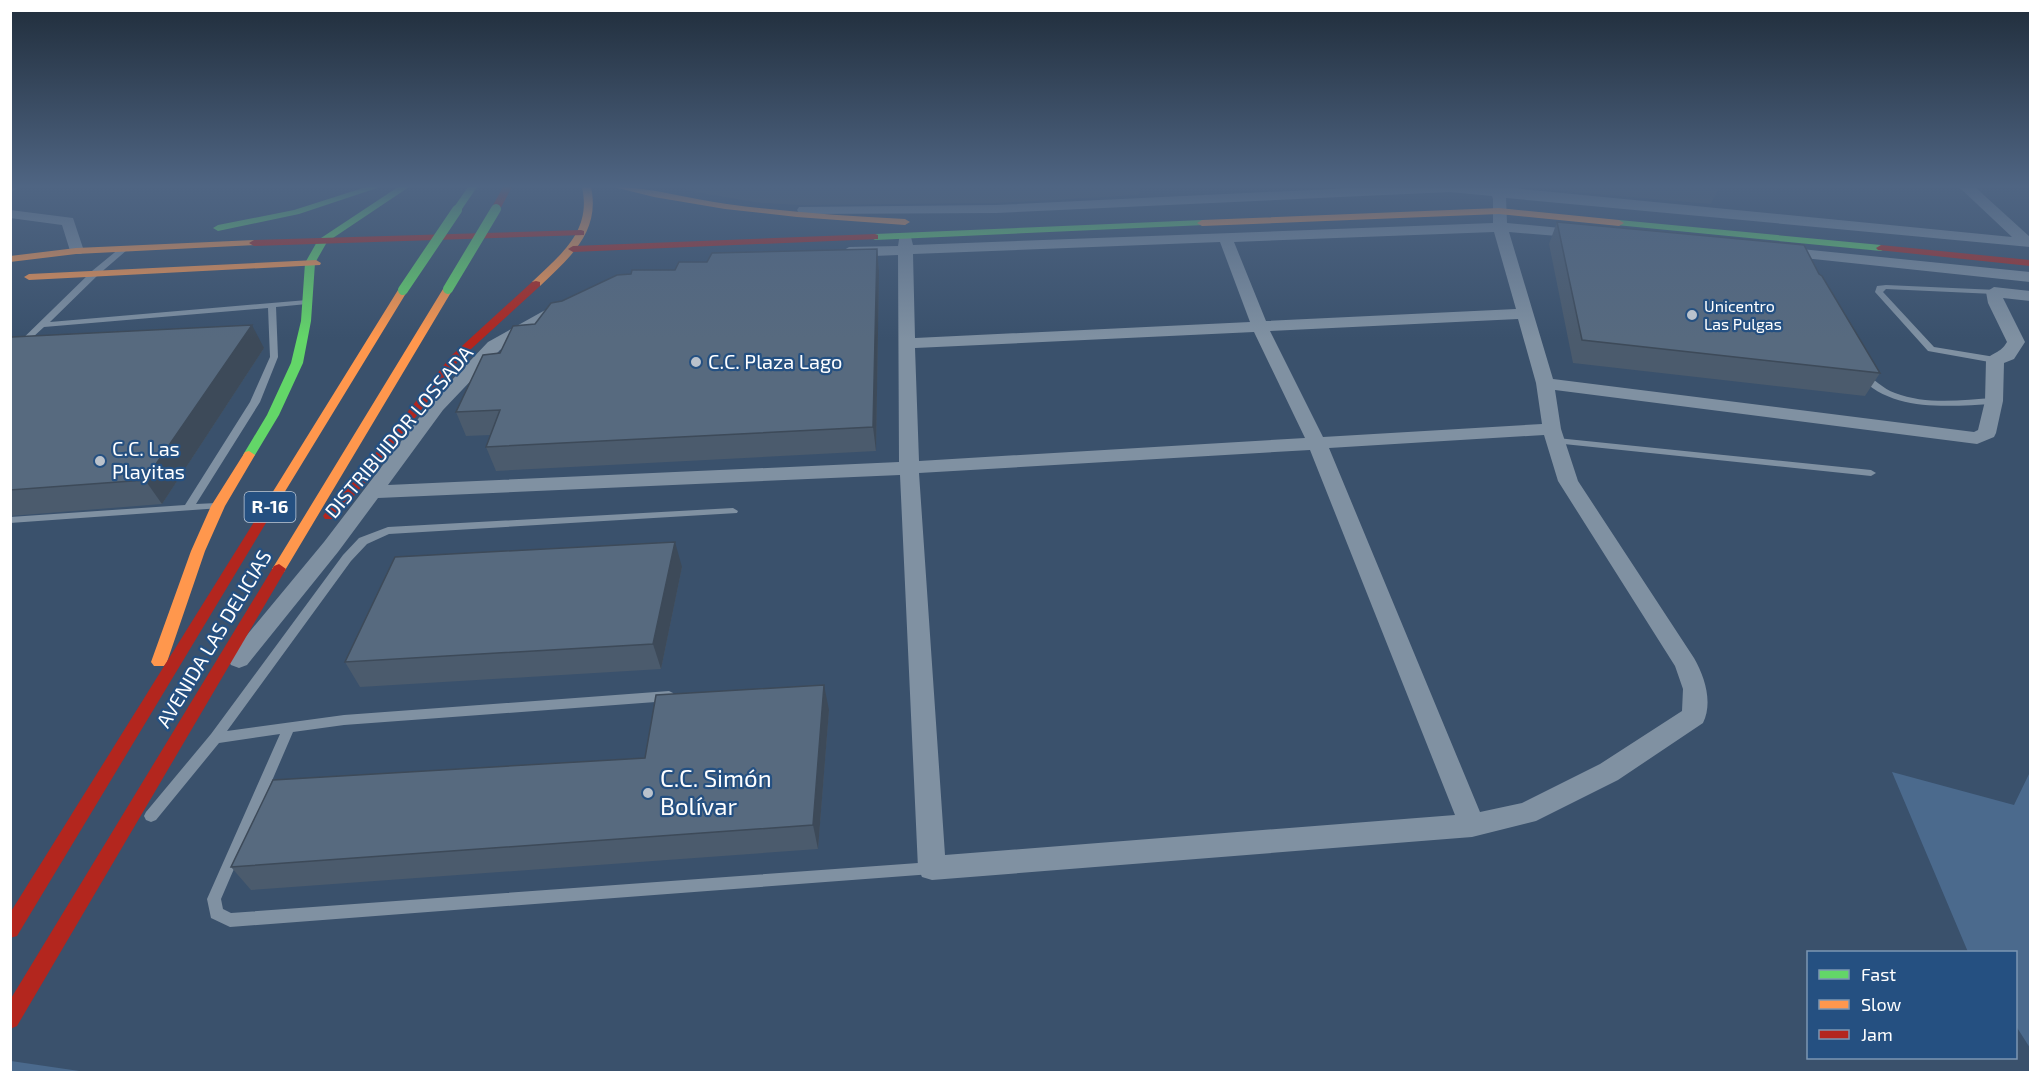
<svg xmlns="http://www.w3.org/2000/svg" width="2041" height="1083" viewBox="0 0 2041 1083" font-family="'Exo 2',sans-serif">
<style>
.water{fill:#4b6a8d}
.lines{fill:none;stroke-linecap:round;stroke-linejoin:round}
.lane{fill:#8091a2;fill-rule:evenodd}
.street{fill:#8091a2;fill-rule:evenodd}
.fast{fill:#63d668;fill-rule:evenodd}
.slow{fill:#ff974d;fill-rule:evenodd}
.jam{fill:#b3261e;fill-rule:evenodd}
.fast-bridge{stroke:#63d668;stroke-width:10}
.wall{fill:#4b5b6d}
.shaded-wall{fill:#3d4a59}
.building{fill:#576a7f;stroke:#3d4a59;stroke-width:1.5}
.poi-dot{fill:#bac2cc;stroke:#255081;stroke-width:2}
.labels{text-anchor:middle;stroke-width:4.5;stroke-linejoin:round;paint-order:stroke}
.far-poi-label{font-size:16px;fill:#fff;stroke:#255081;text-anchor:start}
.shield{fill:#255081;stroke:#becad9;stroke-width:1.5}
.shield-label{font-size:18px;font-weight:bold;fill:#fff}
.poi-label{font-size:20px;fill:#fff;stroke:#255081;text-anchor:start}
.street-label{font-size:20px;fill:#fff;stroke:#255081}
.near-poi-label{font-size:24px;fill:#fff;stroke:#255081;text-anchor:start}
</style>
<rect width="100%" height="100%" fill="#3a516c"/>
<g class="water">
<polygon points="1892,772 2014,805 2030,772 2030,1048 2016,1026 2016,952 1968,952"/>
<polygon points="11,1061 86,1072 11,1072"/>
</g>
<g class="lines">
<g class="lane">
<polygon points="120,248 127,250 98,275 50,322 307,300 311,302 307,304 276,307 278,357 260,402 196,504 217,503 222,506 221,508 10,523 10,517 185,505 250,402 270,357 268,308 44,327 10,358 10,351 92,271"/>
<polygon points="1886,285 1997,290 1997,294 1994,294 1886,289 1883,292 1934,347 1995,357 1999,360 1995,363 1928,351 1875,292 1877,286"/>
<path d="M1863 373C1874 378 1883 389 1895 393 1926 405 1962 400 1994 398L1999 401 1994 404C1949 406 1892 413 1859 376Z"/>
<polygon points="1557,438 1871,470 1876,473 1871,476 1554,443 1552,441 1554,439"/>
<polygon points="733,508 738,511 737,513 389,534 367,544 351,561 227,731 344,715 669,691 673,693 675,696 673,699 669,701 344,725 293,732 221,899 223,909 231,913 932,862 937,864 939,868 937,872 932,874 230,927 211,918 207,899 280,734 219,743 156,820 151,822 146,820 144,816 146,812 211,734 343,555 359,538 388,527"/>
</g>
<g class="street">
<polygon points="10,187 19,187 10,193"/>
<path d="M1373 187H1502L2012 237 1959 187H1975L2030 237V247L1506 198 1507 223 1582 230 1589 234 1582 238 1509 232 1553 379 1974 432 1978 430 1985 401 1986 360C1992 352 2000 354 2007 342L1988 303 1986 292 1994 287 2030 291V301L2003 298 2025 342 2014 359 2004 363 2003 401 1996 433 1994 437 1977 444 1555 390 1561 429 1578 481 1694 658C1705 677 1713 703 1703 723L1618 780 1536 821 1472 837 932 880 922 877 918 868 900 475 378 498 338 552 247 665 239 668 231 665 227 659 324 542 431 402 488 342 556 304H568L570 307 500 350 443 410 388 485 899 462 898 255 849 257 841 252 849 247 898 246 900 233H910L913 245 1493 223V199L1492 196 1450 192 996 213 804 214 799 213 797 210 799 207 996 205ZM1494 232 1516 309 1266 321 1234 242ZM1220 242 1250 322 915 338 913 254ZM1518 319 1536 383 1542 424 1323 437 1270 331ZM1254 332 1305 438 919 461 915 348ZM1544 435 1558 481 1675 666 1683 689 1682 711 1600 764 1522 803 1480 812 1329 448ZM1310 450 1455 815 945 855 919 473Z"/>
<polygon points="10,210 73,218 84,251 81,254 71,254 62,225 10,218"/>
<polygon points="1781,247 2030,272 2030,282 1776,255 1773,252 1776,249"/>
</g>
<g class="fast">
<polygon points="366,187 380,187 299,214 218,231 213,228 218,225 294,210"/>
<polygon points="398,187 409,187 327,242 315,263 311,321 303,363 279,415 255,455 249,459 245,458 243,455 267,415 291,363 301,321 305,263 318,240"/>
<polygon points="468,187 477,187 460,212 454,212 452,210"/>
<polygon points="1202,220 1205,221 1205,225 875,240 870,237 875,234"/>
<polygon points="1619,220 1881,245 1886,248 1881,251 1616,225 1616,221"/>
</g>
<g class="slow">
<path d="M582 187H591C601 233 568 259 540 286H532V282C560 255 592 232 582 187Z"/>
<path d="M614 187C651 187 689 199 727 204 786 212 845 216 905 219L910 222 905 225 797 217 725 209 654 197Z"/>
<polygon points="1499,208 1619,220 1624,223 1619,226 1499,214 1202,226 1197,223 1202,220"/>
<polygon points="254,240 259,243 257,245 76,254 10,262 10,256 76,248"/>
<polygon points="316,260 321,263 320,265 29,280 24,277 29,274"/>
<polygon points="448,286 453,289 284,572 274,572 272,569 274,566 443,289"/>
<polygon points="403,287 408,290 281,498 280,501 270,501 269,498 398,290"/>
<polygon points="249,451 255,455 225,506 205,551 167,662 164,666 154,666 151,662 191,551 211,506 245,452"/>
</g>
<g class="jam">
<polygon points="503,187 512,187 499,211 493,211 491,209"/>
<polygon points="581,230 584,231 584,235 254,246 249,243 254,240"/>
<polygon points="875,234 878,235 878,239 573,252 568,249 573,246"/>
<polygon points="1881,245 2030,260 2030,266 1878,250 1876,248"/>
<polygon points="536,281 540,282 540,286 459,360 380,464 335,519 325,519 323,516 325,513 372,458 451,356 532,282"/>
<polygon points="275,494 281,498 17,936 10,938 10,913 269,498"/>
<polygon points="279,564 286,569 17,1026 10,1029 10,1000 274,566"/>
</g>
<g class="fast-bridge">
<polyline points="448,289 496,209"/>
<polyline points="403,290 457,210"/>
</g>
</g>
<g class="wall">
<polygon points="196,187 258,187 257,188"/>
<polygon points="678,187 1141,187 1139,195 996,203 801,205 761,203 701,193"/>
<polygon points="1530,187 1719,187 1711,204 1585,193"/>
<polygon points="1557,222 1819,274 1880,373 1865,396 1573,363 1549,244"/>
<polygon points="877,249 879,271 876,451 496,471 486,447 491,435 466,436 456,412 500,353 562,301 675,270 707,262"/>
<polygon points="10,339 264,348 162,504 10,516"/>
<polygon points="682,567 661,669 360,687 345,662"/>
<polygon points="829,710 818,849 251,890 231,867"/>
</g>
<g class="shaded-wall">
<polygon points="877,249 879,271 876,451 873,427"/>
<polygon points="252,325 264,348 162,504 145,480"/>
<polygon points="675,542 682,567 661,669 653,644"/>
<polygon points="824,685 829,710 818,849 813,825"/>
</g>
<g class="building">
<polygon points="1557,222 1804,245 1819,274 1822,276 1880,373 1582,340"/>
<polygon points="877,249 873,427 486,447 500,410 456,412 483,355 500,353 513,326 535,324 551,303 562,301 617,275 631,274 632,270 675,270 679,262 707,262 712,253"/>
<polygon points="252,325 145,480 10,490 10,339 12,337"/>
<polygon points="675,542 653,644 345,662 395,557"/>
<polygon points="824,685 813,825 231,867 273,780 645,758 656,695"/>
</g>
<linearGradient id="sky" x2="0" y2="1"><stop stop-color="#202d3b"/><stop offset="0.55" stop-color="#4f6583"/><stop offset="1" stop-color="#4f6583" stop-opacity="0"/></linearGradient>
<rect width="2041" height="339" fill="url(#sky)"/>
<g class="poi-dot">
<circle cx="1692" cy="315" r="6"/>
<circle cx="696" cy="362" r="6"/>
<circle cx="100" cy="461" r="6"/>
<circle cx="648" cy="793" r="6"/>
</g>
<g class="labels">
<g class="far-poi-label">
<text x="1704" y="312">Unicentro<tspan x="1704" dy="18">Las Pulgas</tspan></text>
</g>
<rect class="shield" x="244.5" y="492" width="51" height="30" rx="4.5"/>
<g class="shield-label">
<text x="270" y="513">R-16</text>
</g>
<g class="poi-label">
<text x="708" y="369">C.C. Plaza Lago</text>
<text x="112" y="456">C.C. Las<tspan x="112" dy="23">Playitas</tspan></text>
</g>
<g class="street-label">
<text transform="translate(399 432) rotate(-50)" y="7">DISTRIBUIDOR LOSSADA</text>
<text transform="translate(214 639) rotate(-59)" y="7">AVENIDA LAS DELICIAS</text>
</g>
<g class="near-poi-label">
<text x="660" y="787">C.C. Simón<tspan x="660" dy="28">Bolívar</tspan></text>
</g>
</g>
<rect width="2041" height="1083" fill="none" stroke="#ffffff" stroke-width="24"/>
<rect x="1807" y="951" width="210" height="108" fill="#255081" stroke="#7c96b3" stroke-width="1.5"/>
<rect x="1819" y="970" width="30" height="9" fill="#63d668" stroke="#7c96b3" stroke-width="1.5"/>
<text x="1861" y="981" font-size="18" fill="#ffffff">Fast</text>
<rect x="1819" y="1000" width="30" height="9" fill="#ff974d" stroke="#7c96b3" stroke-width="1.5"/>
<text x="1861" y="1011" font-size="18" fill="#ffffff">Slow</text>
<rect x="1819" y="1030" width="30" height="9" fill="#b3261e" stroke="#7c96b3" stroke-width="1.5"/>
<text x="1861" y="1041" font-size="18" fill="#ffffff">Jam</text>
</svg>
